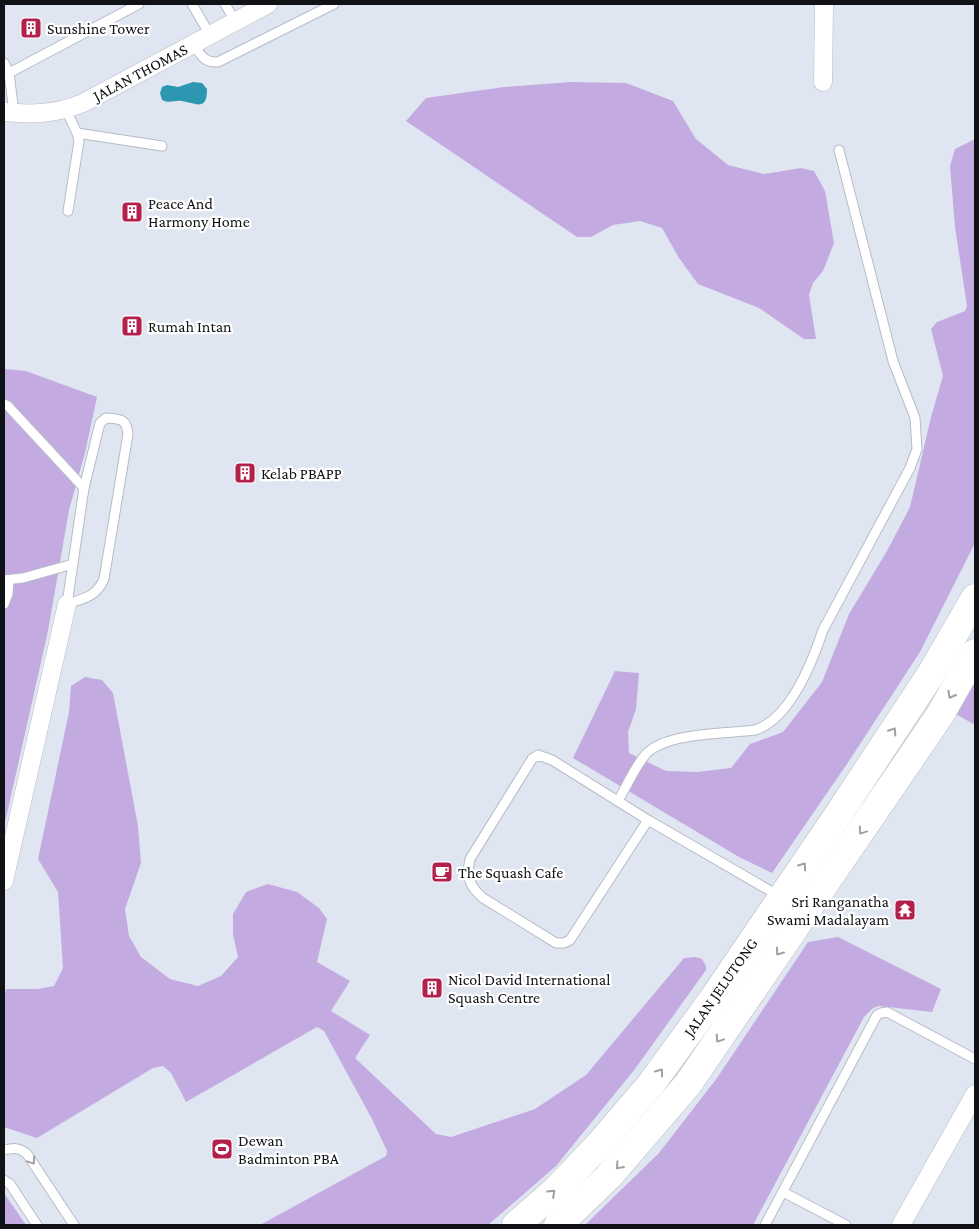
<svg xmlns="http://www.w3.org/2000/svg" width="979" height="1229" viewBox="0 0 979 1229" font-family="'Crimson Pro',serif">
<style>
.green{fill:#c3abe2}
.water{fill:#2c97b0}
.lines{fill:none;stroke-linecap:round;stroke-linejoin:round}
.lane-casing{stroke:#b6bcc6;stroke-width:11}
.street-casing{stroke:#b6bcc6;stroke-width:19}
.primary-casing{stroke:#b6bcc6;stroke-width:29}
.lane{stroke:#fff;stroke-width:9}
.street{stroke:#fff;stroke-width:18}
.primary{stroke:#fff;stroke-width:28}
.oneway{stroke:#9fa0a2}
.labels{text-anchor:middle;stroke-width:4.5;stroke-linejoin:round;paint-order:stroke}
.poi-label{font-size:16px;fill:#101216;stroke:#fff;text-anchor:start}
.street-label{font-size:16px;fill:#101216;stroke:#fff}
</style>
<rect width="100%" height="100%" fill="#e0e6f1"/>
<g class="green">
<polygon points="571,82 626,83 673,101 696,139 728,165 764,174 801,168 814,171 825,191 834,243 823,271 813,283 809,295 816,339 804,339 759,308 698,284 679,258 662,228 640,221 613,225 591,237 577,237 406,121 426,98 504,87"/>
<polygon points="975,139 975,543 920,652 847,764 772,873 739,857 573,758 615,671 639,673 636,709 628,732 629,753 666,771 697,772 731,768 750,744 783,732 822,682 849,614 887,551 910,507 931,417 943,376 931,329 937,322 965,311 967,306 955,227 950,166 955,149"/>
<polygon points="4,369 26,371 97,397 85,453 69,510 48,631 4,827"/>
<polygon points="85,677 102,680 113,693 138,826 141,863 125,909 129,936 141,957 170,979 198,986 221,976 238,957 233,934 233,914 246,892 268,884 297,892 319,908 327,919 317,962 350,981 331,1011 370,1035 355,1058 436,1134 451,1137 535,1109 586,1075 684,958 695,957 702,959 706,966 706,970 635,1069 556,1166 488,1225 260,1225 386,1156 387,1151 372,1119 324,1031 317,1027 186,1102 171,1073 163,1066 153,1068 37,1138 4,1127 4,998 6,989 38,989 54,986 63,968 58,892 38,859 69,712 71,686"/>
<polygon points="975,680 975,725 954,713"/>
<polygon points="838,937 941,989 932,1012 879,1006 873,1008 864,1017 753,1225 585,1225 659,1153 717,1078 808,942"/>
<polygon points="4,1194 6,1196 26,1225 4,1225"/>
</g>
<path class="water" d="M193 82 202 83 207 89C207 112 196 103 182 101 174 100 170 104 162 100L160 93 162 87 167 85 178 87Z"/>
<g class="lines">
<g class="lane-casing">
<g id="lane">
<polyline points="192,4 210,35"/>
<polyline points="225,4 235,21"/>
<path d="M193 44C202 56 203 62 218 62L334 4"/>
<polyline points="4,63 9,73"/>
<polyline points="66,110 77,133 79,141 68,211"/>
<polyline points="14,113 9,73 139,4"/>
<polyline points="77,133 162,146"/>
<polyline points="4,404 8,406 84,488"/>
<path d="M106 418C120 419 126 418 128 434L104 579C96 597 85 598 67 604L84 488 100 423Z"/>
<polyline points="4,580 23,578 73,564"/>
<polyline points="4,604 8,594 9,580"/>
<path d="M538 755 552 760 648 820 570 940 564 943H556L483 898C469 886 466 876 470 859L532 759Z"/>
<path d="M618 801C627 786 634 768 646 754 667 732 726 734 755 730 790 719 812 663 823 630L910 468 917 449 915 418 893 361 839 150"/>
<polyline points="648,820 779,896"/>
<path d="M4 1150C13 1148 19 1147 27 1154L74 1225"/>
<polyline points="4,1180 10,1184 37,1225"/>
<polyline points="783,1192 846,1225"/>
<polyline points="765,1225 877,1015 881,1013 887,1012 975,1059"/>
</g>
</g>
<g class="street-casing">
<g id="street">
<polyline points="823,82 824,4"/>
<path d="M4 112C32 115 56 114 83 103L268 4"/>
<polyline points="4,881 67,604"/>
<polyline points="901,1225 975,1094"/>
</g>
</g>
<g class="primary-casing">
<g id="primary">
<polyline points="516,1225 556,1190 598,1146 651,1084 713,999 838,815 931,674 975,598"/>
<polyline points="558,1225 608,1177 688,1084 940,715 975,653"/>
</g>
</g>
<use href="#lane" class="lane"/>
<use href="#street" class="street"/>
<use href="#primary" class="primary"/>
</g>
<defs><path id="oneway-chevron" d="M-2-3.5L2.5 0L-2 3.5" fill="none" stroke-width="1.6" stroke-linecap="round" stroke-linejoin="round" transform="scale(1.25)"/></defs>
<g class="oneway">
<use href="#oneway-chevron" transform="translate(951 695) rotate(120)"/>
<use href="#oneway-chevron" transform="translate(893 731) rotate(-57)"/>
<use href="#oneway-chevron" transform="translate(862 831) rotate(124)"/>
<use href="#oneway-chevron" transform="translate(803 866) rotate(-55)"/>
<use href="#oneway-chevron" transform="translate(779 952) rotate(125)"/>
<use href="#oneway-chevron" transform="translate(719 1039) rotate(124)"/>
<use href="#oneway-chevron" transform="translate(660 1072) rotate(-54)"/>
<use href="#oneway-chevron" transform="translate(32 1161) rotate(56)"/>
<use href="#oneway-chevron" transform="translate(619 1166) rotate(132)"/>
<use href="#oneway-chevron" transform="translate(552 1193) rotate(-43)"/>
</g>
<defs>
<g id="building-square" transform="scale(1.125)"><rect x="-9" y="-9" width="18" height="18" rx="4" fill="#b2214c" stroke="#fff"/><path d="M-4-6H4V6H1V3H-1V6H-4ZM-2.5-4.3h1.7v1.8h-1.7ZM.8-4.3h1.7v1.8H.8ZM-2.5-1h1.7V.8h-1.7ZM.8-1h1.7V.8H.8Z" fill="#fff"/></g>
<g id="cafe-square" transform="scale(1.125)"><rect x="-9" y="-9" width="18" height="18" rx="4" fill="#b2214c" stroke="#fff"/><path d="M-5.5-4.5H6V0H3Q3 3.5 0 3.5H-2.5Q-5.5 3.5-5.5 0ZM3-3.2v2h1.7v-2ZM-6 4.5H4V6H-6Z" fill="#fff"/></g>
<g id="temple-square" transform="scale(1.125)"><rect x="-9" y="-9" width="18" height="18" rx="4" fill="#b2214c" stroke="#fff"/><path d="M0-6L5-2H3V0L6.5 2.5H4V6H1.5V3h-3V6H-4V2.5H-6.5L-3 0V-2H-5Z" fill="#fff"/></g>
<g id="stadium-square" transform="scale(1.125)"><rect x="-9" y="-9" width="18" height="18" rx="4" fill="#b2214c" stroke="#fff"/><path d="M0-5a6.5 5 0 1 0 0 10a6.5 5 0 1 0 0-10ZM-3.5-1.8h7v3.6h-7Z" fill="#fff"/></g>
</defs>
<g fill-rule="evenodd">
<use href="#building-square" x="31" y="28"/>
<use href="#building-square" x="132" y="212"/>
<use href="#building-square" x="132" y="326"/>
<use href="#building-square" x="245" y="473"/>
<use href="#cafe-square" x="442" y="872"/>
<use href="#temple-square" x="905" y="910"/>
<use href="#building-square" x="432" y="988"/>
<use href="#stadium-square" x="222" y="1149"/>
</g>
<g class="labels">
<g class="poi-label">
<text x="47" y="34">Sunshine Tower</text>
<text x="148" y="209">Peace And<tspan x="148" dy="18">Harmony Home</tspan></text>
<text x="148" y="332">Rumah Intan</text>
<text x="261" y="479">Kelab PBAPP</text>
<text x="458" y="878">The Squash Cafe</text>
<text x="889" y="907" text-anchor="end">Sri Ranganatha<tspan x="889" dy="18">Swami Madalayam</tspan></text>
<text x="448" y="985">Nicol David International<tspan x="448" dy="18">Squash Centre</tspan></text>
<text x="238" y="1146">Dewan<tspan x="238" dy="18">Badminton PBA</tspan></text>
</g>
<g class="street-label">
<text transform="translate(140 72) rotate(-28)" y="6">JALAN THOMAS</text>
<text transform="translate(720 987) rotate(-55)" y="6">JALAN JELUTONG</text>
</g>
</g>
<rect width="979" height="1229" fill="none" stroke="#101216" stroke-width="10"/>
</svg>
